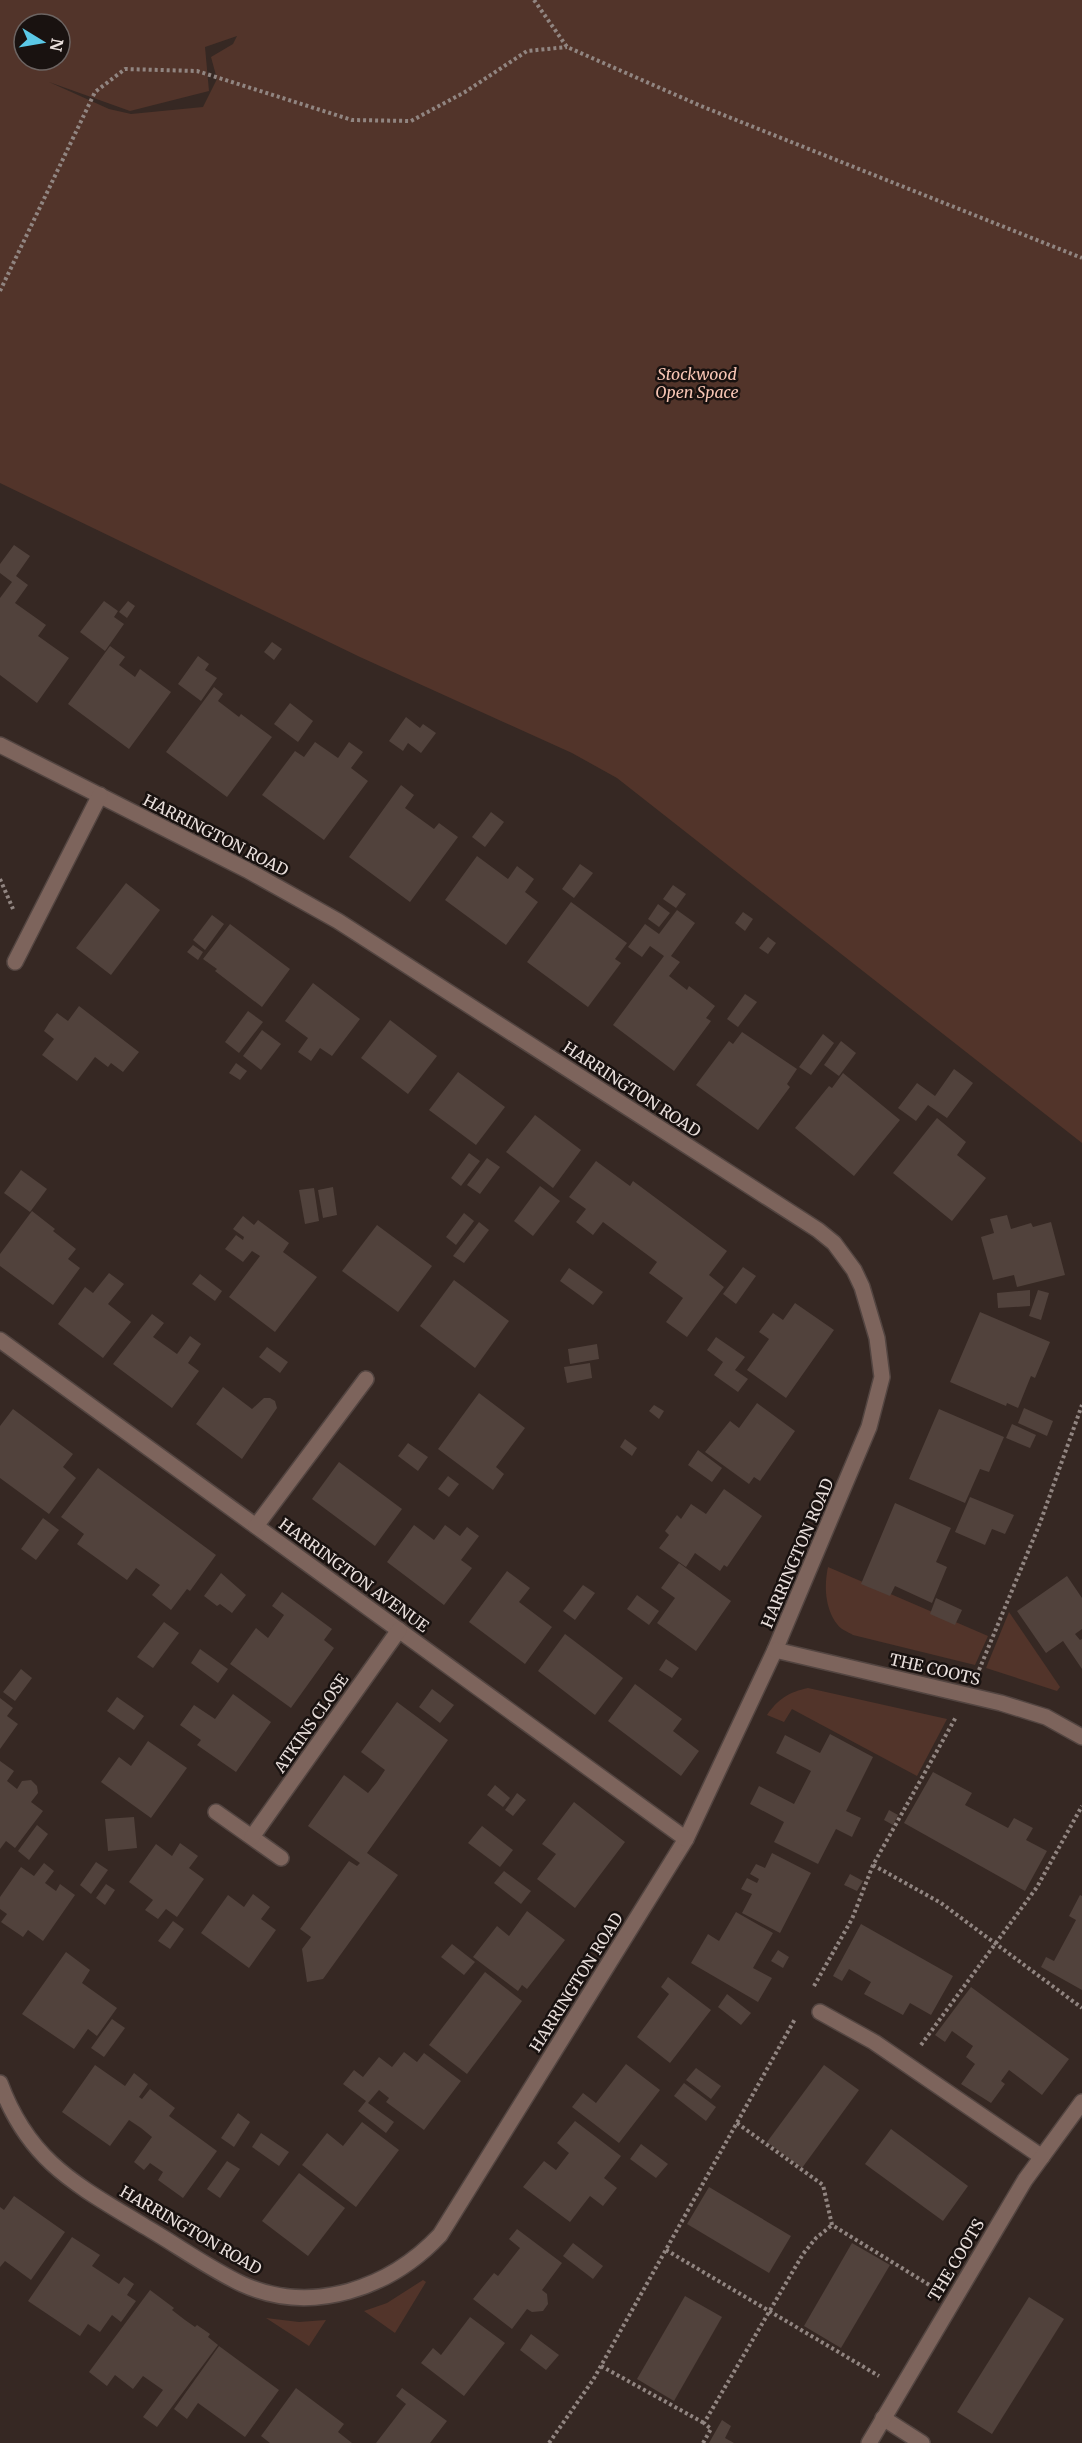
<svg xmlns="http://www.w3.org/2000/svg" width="1082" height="2443" viewBox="0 0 1082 2443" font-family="Merriweather,serif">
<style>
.green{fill:#52342a;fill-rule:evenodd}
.building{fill:#51423c}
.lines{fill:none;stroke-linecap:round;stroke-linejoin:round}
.lane-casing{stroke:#534541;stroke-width:18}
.street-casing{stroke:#534541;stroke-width:18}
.path{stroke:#918581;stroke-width:4;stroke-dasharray:3 3;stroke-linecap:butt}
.lane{stroke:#7d645c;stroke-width:15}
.street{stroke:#7d645c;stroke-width:15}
.labels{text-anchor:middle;stroke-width:5;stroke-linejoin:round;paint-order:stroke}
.park-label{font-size:16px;font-style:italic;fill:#f7c5b4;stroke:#191210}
.street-label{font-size:16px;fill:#e9dfdc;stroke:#191210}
</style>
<rect width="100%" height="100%" fill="#362823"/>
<g class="green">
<path d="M0 0H1082V1143L617 778 572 753 360 657 0 483ZM24 24H60V60H24ZM237 36 233 44 211 57 217 79 203 107 131 114 109 109 49 82 130 111 209 91 205 47Z"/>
<path d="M828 1567 988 1636 975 1665 853 1635C848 1632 840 1629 837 1624 825 1608 824 1586 828 1567Z"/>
<polygon points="1009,1612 1060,1687 1057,1691 986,1668"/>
<path d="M808 1688 947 1719 917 1776 792 1709 784 1722 767 1715C778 1699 789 1692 808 1688Z"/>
<polygon points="423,2280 426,2282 395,2333 364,2311 387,2303"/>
<polygon points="266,2318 299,2322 326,2320 309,2346"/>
</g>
<g class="building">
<polygon points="14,545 30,556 16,576 28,585 15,603 46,625 38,636 69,658 37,703 0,675 0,598 12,582 0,573 0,564"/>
<polygon points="104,601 118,611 114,617 124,624 105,651 80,632"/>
<polygon points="128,601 135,606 127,618 119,612"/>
<polygon points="272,642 282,649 274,660 264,652"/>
<polygon points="110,646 125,657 119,665 135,677 140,669 171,692 129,749 68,704"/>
<polygon points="198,656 209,664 205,670 217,678 201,701 178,684"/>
<polygon points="214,687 223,694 218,701 239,717 241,714 272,737 227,797 166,752"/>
<polygon points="290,703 313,721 298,742 274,724"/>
<polygon points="406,717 420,728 423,724 436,733 421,753 408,743 403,751 389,741"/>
<polygon points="315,742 338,758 349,742 363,752 351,768 368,781 324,840 262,795 295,751 304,757"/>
<polygon points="401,785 414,795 405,808 434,829 439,823 458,837 410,902 349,857"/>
<polygon points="491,812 504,822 485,847 472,837"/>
<polygon points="477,856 508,879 517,866 534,879 525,892 538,902 506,945 445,900"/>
<polygon points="580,864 593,873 574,898 562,889"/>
<polygon points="126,883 160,910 111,975 76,948"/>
<polygon points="673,885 686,894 676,908 663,899"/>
<polygon points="571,902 627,943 615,959 621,963 588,1007 527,962"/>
<polygon points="658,904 670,913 659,927 648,919"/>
<polygon points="677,910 695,923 671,956 680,962 669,976 687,990 689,986 715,1006 706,1018 711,1021 674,1071 613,1025 664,956 650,946 642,957 628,947 645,924 659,934"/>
<polygon points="743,912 753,919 745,931 735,923"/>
<polygon points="212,915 224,924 205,950 193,940"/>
<polygon points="230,924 290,969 262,1007 215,971 217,969 203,959"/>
<polygon points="768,937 776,943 768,954 759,948"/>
<polygon points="193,945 203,952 198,960 187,952"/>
<polygon points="313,983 360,1019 332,1056 320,1048 311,1061 298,1052 308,1038 285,1021"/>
<polygon points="745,994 757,1002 738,1027 727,1019"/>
<polygon points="79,1006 139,1052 123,1072 111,1063 108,1067 95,1057 77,1081 42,1055 54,1039 44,1031 49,1023 57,1013 68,1021"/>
<polygon points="248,1011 263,1022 239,1053 225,1042"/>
<polygon points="390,1020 437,1056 408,1094 361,1058"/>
<polygon points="262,1030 281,1044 261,1070 243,1056"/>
<polygon points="742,1032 797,1069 787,1084 790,1087 758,1130 696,1085 729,1041 733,1044"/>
<polygon points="823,1034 834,1043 811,1075 799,1067"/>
<polygon points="841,1041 856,1053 839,1076 824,1065"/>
<polygon points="236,1063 247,1071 240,1080 229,1073"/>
<polygon points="954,1069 973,1083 947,1118 928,1105 916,1121 898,1108 917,1083 935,1096"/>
<polygon points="458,1072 505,1107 476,1145 429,1110"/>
<polygon points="843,1073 900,1120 854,1176 795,1128 829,1086 832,1088"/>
<polygon points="535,1115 581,1150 553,1188 506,1152"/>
<polygon points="937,1118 966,1142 957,1155 986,1178 952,1221 893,1173"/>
<polygon points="469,1153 480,1161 461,1186 451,1178"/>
<polygon points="487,1158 500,1167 480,1194 467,1185"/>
<polygon points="596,1161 630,1186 633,1181 727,1251 709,1275 724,1287 687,1337 666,1322 683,1298 649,1273 657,1262 603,1222 593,1235 576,1222 586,1209 569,1197"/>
<polygon points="21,1170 47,1189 30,1212 4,1193"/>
<polygon points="540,1186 560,1201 533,1236 514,1221"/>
<polygon points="333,1187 337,1215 323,1218 318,1190"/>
<polygon points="314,1188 319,1221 305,1224 299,1190"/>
<polygon points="32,1211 55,1229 53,1231 76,1249 68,1259 80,1268 53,1305 0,1266 0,1254"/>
<polygon points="464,1213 474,1221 456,1245 446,1237"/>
<polygon points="1007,1215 1011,1229 1031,1223 1033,1227 1051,1222 1065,1275 1017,1287 1014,1275 993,1280 981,1237 994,1233 990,1219"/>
<polygon points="243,1216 254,1225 258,1220 289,1243 283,1252 317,1277 275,1332 229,1297 260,1256 252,1251 243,1262 225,1249 236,1235 243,1240 244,1237 233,1229"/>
<polygon points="479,1222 489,1230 464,1263 453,1256"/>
<polygon points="377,1225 432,1266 398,1312 342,1271"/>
<polygon points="743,1267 756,1276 736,1304 723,1294"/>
<polygon points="569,1268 603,1292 593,1305 560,1281"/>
<polygon points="109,1273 124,1284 108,1304 131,1322 103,1358 58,1324 85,1287 93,1293"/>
<polygon points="200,1274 222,1291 215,1301 192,1284"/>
<polygon points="454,1280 509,1321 475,1368 420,1326"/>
<polygon points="1030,1290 1030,1306 998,1308 997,1293"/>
<polygon points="1038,1290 1049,1293 1041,1320 1029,1316"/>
<polygon points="795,1303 834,1330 786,1398 747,1370 769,1339 759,1332 773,1313 783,1320"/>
<polygon points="980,1312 1050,1342 1035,1378 1031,1376 1018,1408 1007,1403 1006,1406 950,1382"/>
<polygon points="152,1314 164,1323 153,1337 177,1354 190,1336 201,1344 188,1363 199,1371 172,1408 113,1364"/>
<polygon points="716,1337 745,1357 735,1370 748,1379 738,1392 714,1375 723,1362 707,1350"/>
<polygon points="597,1344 599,1359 570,1364 568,1349"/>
<polygon points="267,1347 288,1362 280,1373 259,1357"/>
<polygon points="590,1363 592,1378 567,1383 564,1367"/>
<polygon points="223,1387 252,1409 264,1398 270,1398 275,1401 277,1408 242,1459 196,1424"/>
<polygon points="479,1393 525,1428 496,1467 504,1474 493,1490 438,1449"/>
<polygon points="757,1403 795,1431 760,1481 754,1477 749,1484 705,1452 730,1421 739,1428"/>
<polygon points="654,1405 664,1411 659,1419 649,1411"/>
<polygon points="1024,1408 1053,1421 1047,1436 1018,1423"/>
<polygon points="13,1409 73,1454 63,1467 76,1478 49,1514 0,1478 0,1426"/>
<polygon points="939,1409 1004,1437 989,1472 980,1469 965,1503 909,1479"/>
<polygon points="1012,1424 1036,1435 1030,1448 1006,1438"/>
<polygon points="625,1439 637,1448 632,1456 620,1447"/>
<polygon points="408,1443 428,1457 418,1471 398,1456"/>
<polygon points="698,1450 722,1468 712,1482 688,1465"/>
<polygon points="339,1462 402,1509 375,1546 312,1499"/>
<polygon points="98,1468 216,1555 190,1591 187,1589 171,1610 152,1595 160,1585 136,1568 127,1580 77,1544 84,1534 61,1517"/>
<polygon points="448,1476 459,1484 449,1497 438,1489"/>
<polygon points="724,1489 762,1516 727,1567 724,1565 720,1571 695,1553 686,1567 659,1548 669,1535 665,1531 677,1515 681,1519 691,1504 706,1514"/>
<polygon points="970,1497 1014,1515 1005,1534 992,1529 985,1545 955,1532"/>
<polygon points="895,1503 951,1528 936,1562 947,1567 932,1603 895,1586 890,1596 861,1584"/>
<polygon points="43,1518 59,1530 36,1560 21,1549"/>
<polygon points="414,1525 434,1540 445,1525 460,1536 467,1527 479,1536 461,1560 472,1568 444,1605 387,1562"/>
<polygon points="679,1563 731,1601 696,1651 657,1623 675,1598 661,1588"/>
<polygon points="507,1571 530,1588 519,1602 552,1627 525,1664 469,1622"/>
<polygon points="221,1573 246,1595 232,1613 220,1604 217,1606 204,1596"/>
<polygon points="1067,1576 1082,1598 1082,1629 1075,1634 1080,1640 1082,1639 1082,1669 1063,1641 1046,1653 1017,1611"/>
<polygon points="583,1585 595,1593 575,1620 563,1611"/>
<polygon points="282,1592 332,1629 324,1640 334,1648 291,1708 230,1664 256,1628 268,1638 284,1615 272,1606"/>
<polygon points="637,1595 659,1611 649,1625 627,1609"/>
<polygon points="936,1598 962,1610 955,1625 930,1614"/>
<polygon points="164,1622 179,1633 153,1668 137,1657"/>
<polygon points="565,1634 623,1678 595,1715 538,1671"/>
<polygon points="200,1649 228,1669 218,1683 191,1663"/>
<polygon points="666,1659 679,1668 672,1678 659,1670"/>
<polygon points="21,1669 32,1678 15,1701 3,1692"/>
<polygon points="635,1684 682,1719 673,1731 699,1751 681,1776 608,1721"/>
<polygon points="432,1689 454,1705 440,1723 419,1707"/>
<polygon points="233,1694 271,1722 236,1772 197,1745 201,1740 180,1725 194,1705 215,1719"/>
<polygon points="117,1697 144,1716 134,1730 107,1711"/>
<polygon points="0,1698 13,1708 7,1716 18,1724 0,1749"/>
<polygon points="397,1702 448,1740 367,1853 398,1875 323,1979 307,1982 302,1949 311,1937 300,1929 349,1861 357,1866 360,1863 308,1826 344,1775 368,1793 377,1782 385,1770 361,1752"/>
<polygon points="830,1734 873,1757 846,1811 861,1818 852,1837 836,1829 818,1864 774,1842 784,1822 750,1804 759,1786 794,1804 811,1771 776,1753 785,1735 820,1753"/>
<polygon points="148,1741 187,1768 151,1818 101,1782 119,1757 131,1766"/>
<polygon points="0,1761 14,1771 7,1781 17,1789 22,1781 31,1780 37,1786 38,1793 31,1802 43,1811 15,1848 6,1841 0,1849"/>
<polygon points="933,1772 972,1793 965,1805 1008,1828 1014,1818 1033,1828 1026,1840 1047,1851 1025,1891 904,1823"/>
<polygon points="495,1785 510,1798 503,1807 487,1795"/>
<polygon points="517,1793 526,1800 513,1816 505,1810"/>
<polygon points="574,1802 625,1842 575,1908 537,1879 556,1854 542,1844"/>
<polygon points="889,1810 898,1815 893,1825 884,1820"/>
<polygon points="134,1817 137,1848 108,1851 105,1819"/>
<polygon points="37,1825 48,1834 29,1860 18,1851"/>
<polygon points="482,1826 513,1850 500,1867 468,1843"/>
<polygon points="180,1843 198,1856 189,1868 204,1879 177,1917 166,1909 158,1919 145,1910 153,1900 129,1882 156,1844 172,1856"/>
<polygon points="772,1853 811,1873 780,1933 742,1913 752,1894 741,1889 747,1878 757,1883 759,1879 750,1874 756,1864 765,1868"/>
<polygon points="96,1862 108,1870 91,1894 80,1885"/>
<polygon points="44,1863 54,1871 45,1883 56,1891 60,1884 75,1895 43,1941 28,1930 23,1937 1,1922 7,1914 0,1909 0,1897 21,1867 34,1876"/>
<polygon points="504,1871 531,1891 521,1904 494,1883"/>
<polygon points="850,1874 863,1881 857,1891 844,1885"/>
<polygon points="106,1884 115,1890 105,1905 96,1898"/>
<polygon points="253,1894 270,1907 261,1919 276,1930 249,1968 201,1933 228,1895 244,1907"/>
<polygon points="1080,1895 1082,1896 1082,1990 1041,1967 1046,1957 1054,1961 1076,1920 1069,1916"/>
<polygon points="527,1911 565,1940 527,1989 522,1985 518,1991 473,1957 497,1926 509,1936"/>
<polygon points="736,1912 773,1933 753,1968 772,1978 758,2002 691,1963 708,1934 719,1941"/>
<polygon points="173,1921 184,1929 170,1949 158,1941"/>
<polygon points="861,1924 953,1976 931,2015 910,2003 903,2015 864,1994 871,1982 849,1969 842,1981 833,1976"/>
<polygon points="452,1944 475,1962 464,1975 441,1957"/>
<polygon points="778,1950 789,1957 783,1968 771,1961"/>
<polygon points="66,1952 90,1970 82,1983 117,2008 97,2036 88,2029 74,2049 22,2014"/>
<polygon points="485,1972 522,2001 467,2074 429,2045"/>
<polygon points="668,1977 711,2010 670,2063 637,2037 669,1994 661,1987"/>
<polygon points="971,1987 1069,2059 1042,2095 1009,2070 1001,2081 1005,2084 991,2103 961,2084 975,2064 966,2057 973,2046 952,2031 945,2042 935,2035"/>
<polygon points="727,1994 751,2013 741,2025 718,2007"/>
<polygon points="112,2019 125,2028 104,2057 91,2048"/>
<polygon points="404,2052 417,2062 424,2053 461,2081 424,2130 386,2102 389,2098 379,2090 368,2103 394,2122 386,2133 358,2111 366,2101 343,2084 354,2070 363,2077 379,2057 392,2067"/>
<polygon points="626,2064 660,2090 619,2143 572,2107 583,2093 596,2103"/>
<polygon points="95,2065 125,2086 134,2073 148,2084 139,2097 142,2099 150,2089 175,2108 169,2116 217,2151 183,2198 158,2180 163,2172 150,2163 144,2170 134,2162 152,2137 141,2128 129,2120 110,2146 62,2112"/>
<polygon points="824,2065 859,2090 802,2168 767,2142"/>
<polygon points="696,2068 721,2086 711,2099 686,2080"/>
<polygon points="684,2083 716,2107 706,2121 674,2096"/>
<polygon points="238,2113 250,2122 234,2147 221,2138"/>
<polygon points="575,2121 621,2156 604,2178 617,2188 603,2206 590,2196 570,2222 523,2187 544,2161 556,2170 569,2153 557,2143"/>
<polygon points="362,2122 399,2150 356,2207 302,2165 327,2133 343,2146"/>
<polygon points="891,2129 968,2186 943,2221 865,2164"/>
<polygon points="261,2133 289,2152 279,2166 252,2147"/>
<polygon points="641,2144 668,2164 656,2178 630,2159"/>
<polygon points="227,2161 240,2169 220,2198 207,2189"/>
<polygon points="299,2173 345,2208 308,2256 262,2221"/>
<polygon points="709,2187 791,2236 769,2273 687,2224"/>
<polygon points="14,2196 65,2232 31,2280 5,2261 0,2267 0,2207 4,2210"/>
<polygon points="517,2229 562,2263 542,2290 547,2294 548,2304 543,2311 532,2312 527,2309 512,2329 473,2299 494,2273 498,2276 520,2248 509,2239"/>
<polygon points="72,2237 100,2255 92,2266 119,2284 124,2277 134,2284 127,2295 136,2301 121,2322 112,2315 100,2332 88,2324 80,2336 28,2301"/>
<polygon points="573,2243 603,2266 593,2279 563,2256"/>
<polygon points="852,2243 890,2265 841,2348 804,2326"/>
<polygon points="150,2290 174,2308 172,2310 185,2320 195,2327 197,2325 210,2334 208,2337 218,2345 157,2427 143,2417 163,2390 143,2376 133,2389 115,2375 107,2386 89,2372"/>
<polygon points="685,2296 722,2317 674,2401 637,2379"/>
<polygon points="1029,2297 1064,2319 992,2434 957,2412"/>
<polygon points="470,2317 505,2343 464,2396 421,2363 433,2348 441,2355"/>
<polygon points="531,2334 559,2355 546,2370 520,2350"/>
<polygon points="219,2346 279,2390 245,2437 198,2403 187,2419 174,2409"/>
<polygon points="296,2388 344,2424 338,2432 352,2443 270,2443 261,2436"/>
<polygon points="402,2388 447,2421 430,2443 376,2443 406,2404 396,2396"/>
<polygon points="722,2420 731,2426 725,2438 734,2443 709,2443"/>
</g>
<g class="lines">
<g class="lane-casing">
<polyline id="lane" points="820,2012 874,2042 1042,2157"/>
</g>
<g class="street-casing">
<g id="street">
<path d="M0 745 247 870 338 921 818 1230 834 1243 854 1270 862 1287 877 1338 882 1377 869 1427 775 1650 686 1839 440 2235C390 2288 312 2316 242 2284 208 2268 177 2245 144 2226 77 2185 29 2162 0 2083"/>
<polyline points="15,962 100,795"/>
<polyline points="0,1340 686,1839"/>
<polyline points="256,1526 366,1379"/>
<polyline points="775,1650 1001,1703 1046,1717 1082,1737"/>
<polyline points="216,1812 281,1858"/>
<polyline points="252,1837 399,1630"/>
<polyline points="883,2418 922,2443"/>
<polyline points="869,2443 1025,2180 1082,2102"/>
</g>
</g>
<g class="path">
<polyline points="534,0 567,47 701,106 1082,258"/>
<polyline points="0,291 95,92 125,69 197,71 352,120 411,121 465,92 527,51 567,47"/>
<polyline points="0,879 13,909"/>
<polyline points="979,1670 1040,1523 1082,1405"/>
<polyline points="873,1865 941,1903 1082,2008"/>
<polyline points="814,1986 852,1919 873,1865 956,1717"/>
<polyline points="921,2045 1037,1887 1082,1806"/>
<polyline points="737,2123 823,2185 832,2225 931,2286"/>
<polyline points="666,2250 879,2376"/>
<polyline points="601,2366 704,2423"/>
<polyline points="549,2443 593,2380 795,2019"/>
<polyline points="703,2443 711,2429 704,2423 803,2254 816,2238 832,2225"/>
</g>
<use href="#lane" class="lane"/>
<use href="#street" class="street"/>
</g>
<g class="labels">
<g class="park-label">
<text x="697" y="380">Stockwood<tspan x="697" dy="18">Open Space</tspan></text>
</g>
<g class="street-label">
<text transform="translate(216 835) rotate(27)" y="6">HARRINGTON ROAD</text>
<text transform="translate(632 1089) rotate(33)" y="6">HARRINGTON ROAD</text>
<text transform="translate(797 1553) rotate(-67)" y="6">HARRINGTON ROAD</text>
<text transform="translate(354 1575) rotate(36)" y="6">HARRINGTON AVENUE</text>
<text transform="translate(935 1669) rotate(13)" y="6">THE COOTS</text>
<text transform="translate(311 1723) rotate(-55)" y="6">ATKINS CLOSE</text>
<text transform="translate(576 1982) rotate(-58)" y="6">HARRINGTON ROAD</text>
<text transform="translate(191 2230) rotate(30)" y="6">HARRINGTON ROAD</text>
<text transform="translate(956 2260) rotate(-59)" y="6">THE COOTS</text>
</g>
</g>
<g transform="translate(42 42) rotate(101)"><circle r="28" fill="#191210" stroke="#6c6462" stroke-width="1.5"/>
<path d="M0-4.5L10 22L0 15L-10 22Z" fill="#5bc8e6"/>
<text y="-9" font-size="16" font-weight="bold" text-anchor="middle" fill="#e9dfdc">N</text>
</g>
</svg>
